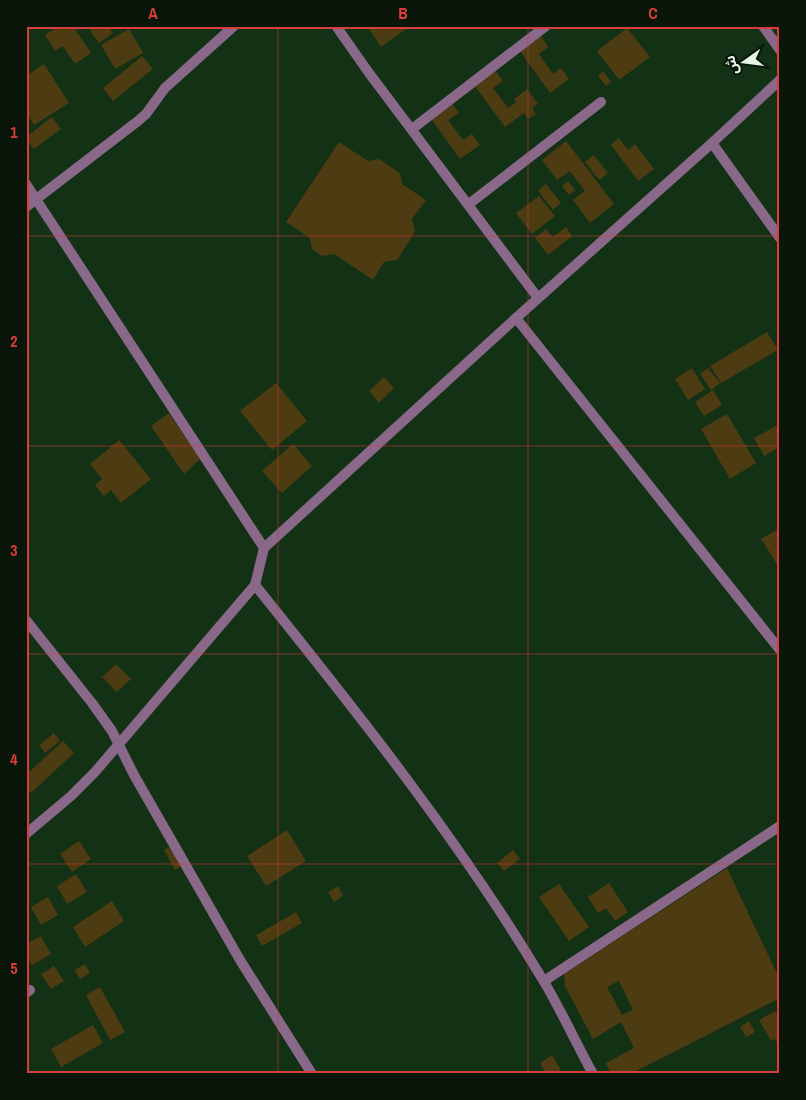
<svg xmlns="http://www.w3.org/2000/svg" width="806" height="1100" viewBox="0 0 806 1100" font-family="'Archivo Narrow','Noto Sans Arabic',sans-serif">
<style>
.building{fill:#4d3b12;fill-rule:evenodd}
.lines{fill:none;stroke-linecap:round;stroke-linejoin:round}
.minor{stroke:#89688a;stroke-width:10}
.grid{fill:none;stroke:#d83d3b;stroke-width:1;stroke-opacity:0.55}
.neatline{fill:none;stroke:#d83d3b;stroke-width:2}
.grid-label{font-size:16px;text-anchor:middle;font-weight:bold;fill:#d83d3b}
</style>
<rect width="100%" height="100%" fill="#133115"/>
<g class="building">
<polygon points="59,26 73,26 91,53 75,64 63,46 55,51 45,35"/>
<polygon points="96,26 108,26 113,33 99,43 90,31"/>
<polygon points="367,26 410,26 381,47"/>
<polygon points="627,28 650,57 619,80 597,51"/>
<polygon points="129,29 143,53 115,69 101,45"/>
<polygon points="541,36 548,47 539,54 553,74 561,68 569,79 550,93 520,51"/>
<polygon points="142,56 153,69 113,101 103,88"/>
<polygon points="44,64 69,103 34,125 26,112 26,76"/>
<polygon points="495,70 503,81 493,88 508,108 516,102 514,99 527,89 538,104 532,108 536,114 528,119 524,113 505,127 474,85"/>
<polygon points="603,71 611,82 606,86 598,76"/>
<polygon points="451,102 459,113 448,120 463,140 472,134 480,145 460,159 430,117"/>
<polygon points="52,117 61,129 34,149 26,139 26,137"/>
<polygon points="619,138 628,150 635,144 654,169 638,181 611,145"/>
<polygon points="566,141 614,204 590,223 573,200 585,191 570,171 557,180 542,160"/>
<polygon points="339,142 368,161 379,159 400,173 402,184 426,200 412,219 415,232 397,260 384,262 373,280 334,254 322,256 312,249 310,238 286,222"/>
<polygon points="594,155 608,173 599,180 585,162"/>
<polygon points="568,181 575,190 569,195 562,186"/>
<polygon points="546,184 561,203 553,210 538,191"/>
<polygon points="539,196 555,216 532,234 516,213"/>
<polygon points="566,227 572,236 548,255 535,238 546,229 553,237"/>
<polygon points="767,332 778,350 721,383 710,366"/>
<polygon points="692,368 705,389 688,400 675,379"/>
<polygon points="708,368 720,383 711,390 700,374"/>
<polygon points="384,377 394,388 379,403 369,391"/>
<polygon points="276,383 307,421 272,450 240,411"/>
<polygon points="713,390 722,405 704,416 695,402"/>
<polygon points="169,413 200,459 184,474 151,426"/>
<polygon points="727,414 756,463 730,479 701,429"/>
<polygon points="780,424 780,447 764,456 754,438"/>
<polygon points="119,440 151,479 121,503 111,490 104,496 95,485 102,479 90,464"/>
<polygon points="293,444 312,466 282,493 262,471"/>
<polygon points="780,528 780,569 761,539"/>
<polygon points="116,664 131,679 117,692 102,677"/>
<polygon points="54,733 60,741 45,753 39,745"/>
<polygon points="63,741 74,753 31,793 26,787 26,775"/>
<polygon points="287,830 306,861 266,886 247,856"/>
<polygon points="79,841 91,859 72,872 60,854"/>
<polygon points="173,845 184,865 175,870 164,850"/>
<polygon points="513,850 520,859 504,871 497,863"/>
<path d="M727 868 780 980V998L630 1074H611L606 1063 634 1048 621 1022 593 1039 565 986 564 974ZM619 981 633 1010 622 1015 607 987Z"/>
<polygon points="76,874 87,892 67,904 57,886"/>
<polygon points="609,883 628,912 615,921 606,908 598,913 588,897"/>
<polygon points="559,884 589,927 569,941 539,897"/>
<polygon points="338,886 343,896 334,902 328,892"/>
<polygon points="48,897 58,915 41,925 31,907"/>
<polygon points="112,901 124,921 85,947 73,927"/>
<polygon points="296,912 302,923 262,946 256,935"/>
<polygon points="41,936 51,954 32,965 26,955 26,944"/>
<polygon points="85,964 90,973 80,979 75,970"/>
<polygon points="54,966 64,981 51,989 41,974"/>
<polygon points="100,987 125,1032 110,1040 86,995"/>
<polygon points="775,1011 780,1019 780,1048 775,1039 771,1041 759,1020"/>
<polygon points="749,1021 755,1032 746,1037 740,1027"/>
<polygon points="93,1025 103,1043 61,1067 51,1049"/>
<polygon points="552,1055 561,1070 555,1074 546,1074 540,1063"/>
</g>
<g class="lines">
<g class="minor">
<polyline points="336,26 369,73 538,298"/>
<polyline points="763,26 780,50"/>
<polyline points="412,129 546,26"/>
<polyline points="712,143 780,238"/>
<polyline points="26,184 264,548"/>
<polyline points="469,204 601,102"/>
<polyline points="26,207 138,121 146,114 165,88 234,26"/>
<polyline points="516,318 780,650"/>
<path d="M255 585C357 712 459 840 543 980 561 1010 576 1043 593 1074"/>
<polyline points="26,620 92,703 112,731 134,775 240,960 312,1074"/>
<polyline points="26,834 71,796 95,772 255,585 264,548 516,318 712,143 780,80"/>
<polyline points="544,981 780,826"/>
<polyline points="26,993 30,990"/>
</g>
</g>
<path class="grid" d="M278 26V1074M528 26V1074M26 236H780M26 446H780M26 654H780M26 864H780"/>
<rect width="806" height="1100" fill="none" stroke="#091609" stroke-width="55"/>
<g transform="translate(744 62) rotate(256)" stroke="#091609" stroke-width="4" paint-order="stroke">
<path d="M0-4L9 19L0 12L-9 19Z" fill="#e5f7e5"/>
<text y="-8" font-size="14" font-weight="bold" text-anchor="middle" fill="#e5f7e5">ش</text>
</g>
<rect x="28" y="28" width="750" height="1044" class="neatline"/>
<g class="grid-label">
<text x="153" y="19">A</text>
<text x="403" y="19">B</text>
<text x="653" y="19">C</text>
<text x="14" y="138">1</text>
<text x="14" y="347">2</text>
<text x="14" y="556">3</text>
<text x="14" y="765">4</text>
<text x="14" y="974">5</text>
</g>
</svg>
